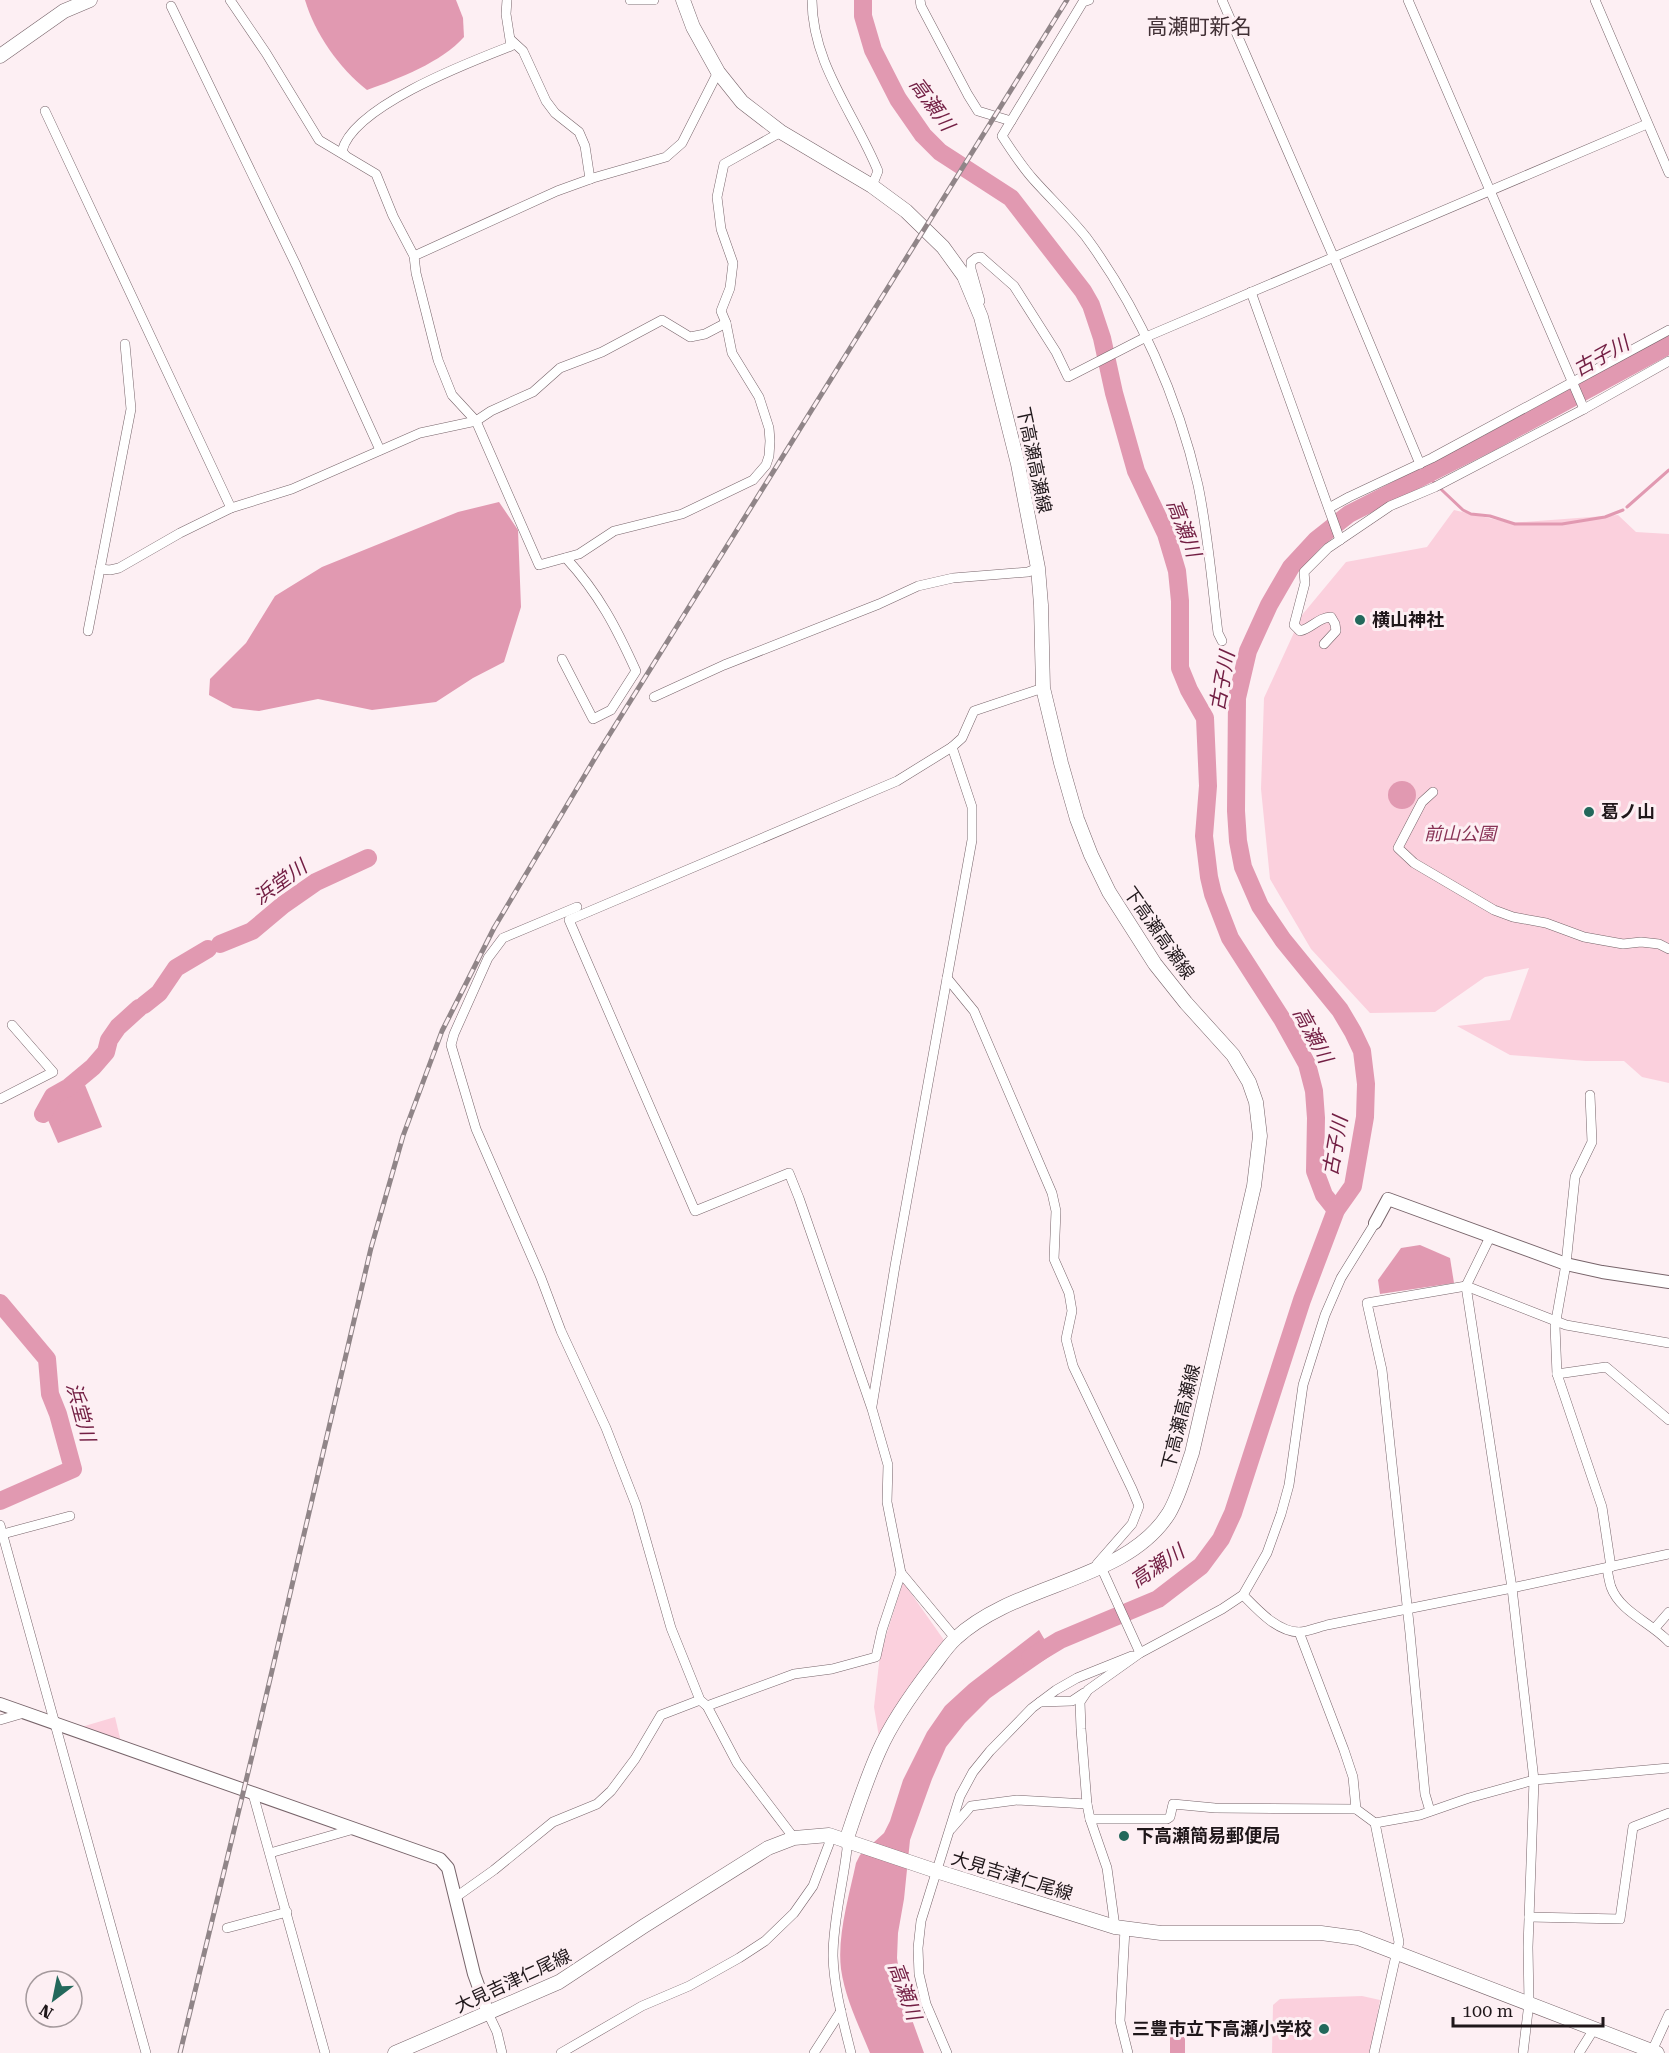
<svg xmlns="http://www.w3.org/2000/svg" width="1669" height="2053" viewBox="0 0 1669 2053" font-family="'Roboto Serif','Noto Sans JP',serif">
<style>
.green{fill:#fbd0dd}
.water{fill:#e199b1}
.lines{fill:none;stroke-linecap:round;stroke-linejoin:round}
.stream{stroke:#e199b1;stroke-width:3}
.river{stroke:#e199b1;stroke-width:18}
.minor-casing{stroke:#77646a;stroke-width:10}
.tertiary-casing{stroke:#77646a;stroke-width:14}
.secondary-casing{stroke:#77646a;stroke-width:15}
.minor{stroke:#fff;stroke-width:9}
.tertiary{stroke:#fff;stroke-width:12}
.secondary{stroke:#fff;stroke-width:14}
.rail-casing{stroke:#908588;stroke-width:5}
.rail{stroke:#fdeff3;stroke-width:3;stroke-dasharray:9;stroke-linecap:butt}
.poi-dot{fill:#23685b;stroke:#fdeff3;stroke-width:2}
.labels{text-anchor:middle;stroke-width:6;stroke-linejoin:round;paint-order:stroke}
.street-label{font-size:18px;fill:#1f171a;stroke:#fdeff3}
.poi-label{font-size:18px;font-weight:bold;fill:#1f171a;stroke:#fdeff3;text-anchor:start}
.park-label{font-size:18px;font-style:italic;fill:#883255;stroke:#fdeff3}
.water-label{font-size:20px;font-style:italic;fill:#721e43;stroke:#fdeff3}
.quarter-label{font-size:21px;fill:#423136;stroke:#fdeff3}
</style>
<rect width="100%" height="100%" fill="#fdeff3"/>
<g class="green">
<polygon points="1454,510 1510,523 1618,515 1636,532 1669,534 1669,1083 1642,1077 1624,1061 1586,1061 1510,1055 1457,1026 1510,1020 1529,968 1485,977 1435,1012 1370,1013 1311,949 1270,879 1261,789 1264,698 1302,615 1346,562 1427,547"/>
<polygon points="903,1582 946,1643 879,1737 874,1707 880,1655"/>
<polygon points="115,1717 121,1742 78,1728"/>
<polygon points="1362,1996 1380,2000 1371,2053 1272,2053 1273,2005 1280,1999"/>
</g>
<g class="water">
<path d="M305 0H456L463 18 464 37C442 62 398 79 367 90 339 68 315 34 305 0Z"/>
<polygon points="499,502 518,530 521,607 504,662 473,678 436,702 372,710 318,699 259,711 233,708 209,695 210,679 246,643 275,596 322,567 458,512"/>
<circle cx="1402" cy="795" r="14"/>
<polygon points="85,1085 102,1127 58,1143 48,1120 60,1100"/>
<polygon points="1420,1245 1450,1258 1454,1283 1380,1294 1378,1280 1401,1248"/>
<path d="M1039 1630 1053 1654 990 1698 965 1723 946 1747 932 1779 910 1840 904 1899 898 1933 897 1958 902 1992 924 2053H870C859 2026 845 1998 841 1969 837 1936 849 1896 856 1863L860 1855 884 1833 890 1821 903 1780 927 1732 945 1706 969 1684Z"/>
<polygon points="1170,2027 1185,2028 1185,2053 1170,2053"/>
</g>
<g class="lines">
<g class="stream">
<polyline points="1426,475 1463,510 1471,514 1490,516 1515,524 1562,524 1605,517 1623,510"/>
<polyline points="1627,507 1669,470"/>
</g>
<g class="river">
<polyline points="863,0 863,16 873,50 898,99 923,135 940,152 1011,198 1083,291 1091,305 1102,338 1114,393 1136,471 1166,534 1177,571 1180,601 1180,668 1189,690 1205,718 1208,786 1204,836 1209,877 1213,894 1230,938 1282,1019 1307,1064 1314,1091 1316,1118 1315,1171 1324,1195 1336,1210"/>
<polyline points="220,944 252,931 283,905 316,882 368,858"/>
<polyline points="144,1005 159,993 176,968 208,949"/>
<polyline points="43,1114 53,1096 69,1087 93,1067 106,1052 109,1040 118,1027 139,1008"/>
<polyline points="0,1303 47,1359 50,1394 58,1414 73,1469 0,1501"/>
<polyline points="1030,1658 1060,1640 1158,1599 1201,1566 1221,1539 1233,1513 1302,1300 1336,1210 1353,1186 1365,1117 1366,1084 1362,1051 1353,1032 1340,1010 1283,940 1260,906 1243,867 1238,841 1236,811 1237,698 1248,651 1269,605 1291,567 1316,540 1349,514 1489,443 1669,345"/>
</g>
<g class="minor-casing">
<g id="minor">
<polyline points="230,0 266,53 319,140 376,174 393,216 414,256 416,273 438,360 452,395 476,421 539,565 579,554 614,531 682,514 753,480 766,465 769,456 770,441 769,428 759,397 732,353 726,323 721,311 730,288 733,263 721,229 717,197 724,164 781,132"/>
<polyline points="630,0 654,0"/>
<path d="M812 0C812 64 855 114 878 171L872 186"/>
<polyline points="920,0 921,6 968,95 978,111 1011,121"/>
<path d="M1089 0 1083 2 1002 136C1012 151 1022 167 1034 180 1051 199 1070 217 1086 237 1139 309 1178 397 1198 485 1208 533 1212 584 1218 633L1222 641"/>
<polyline points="1222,0 1334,258 1420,464"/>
<polyline points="1408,0 1584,409"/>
<polyline points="1595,0 1669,173"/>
<polyline points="171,6 296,265 380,450"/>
<polyline points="511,40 523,51 546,101 555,113 579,132 585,146 590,179"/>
<polyline points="45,111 231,508"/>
<path d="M345 155 342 151C353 106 470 62 511 46L506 14 507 0"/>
<polyline points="414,256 557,191 593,178 666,157 682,143 718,72"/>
<polyline points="1251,292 1340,540"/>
<polyline points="980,301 971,269 971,262 976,258 981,257 1014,286 1056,352 1068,377 1146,337 1647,124"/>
<polyline points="1329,508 1349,497 1432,458 1669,330"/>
<polyline points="100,569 110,570 119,568 180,533 231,508 292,489 420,433 476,421 491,411 533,392 560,368 602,352 662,320 690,337 705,334 726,323"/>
<polyline points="88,631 131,409 125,344"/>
<path d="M1324 644 1336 631 1335 624 1331 617C1319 617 1312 628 1300 631L1294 625 1305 583 1304 572 1328 548 1390 506 1435 487 1584 409 1669 361"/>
<path d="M562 659 593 719 611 710 636 671C616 627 599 594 566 558"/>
<polyline points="654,697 724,665 879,604 918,586 953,578 1028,572 1038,568"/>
<polyline points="1433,792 1422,802 1398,848 1414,863 1494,910 1513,917 1546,923 1584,937 1623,944 1641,942 1659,944 1669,949"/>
<polyline points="577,907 503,938 488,958 454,1034 451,1045 476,1129 541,1278 561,1331 606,1428 636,1505 671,1628 700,1700 707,1706 737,1763 794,1838"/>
<polyline points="947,978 974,1011 1052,1193 1056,1211 1054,1259 1069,1293 1072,1311 1066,1339 1073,1366 1132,1489 1139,1506 1132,1524 1097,1564 1101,1567 1140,1653"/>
<polyline points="1590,1095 1592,1142 1575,1177 1566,1264 1555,1326 1557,1374 1602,1507 1611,1567"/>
<polyline points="0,1099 53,1072 12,1025"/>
<polyline points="1491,1235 1466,1286 1512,1588 1534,1780 1528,1947 1529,2003 1523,2053"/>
<polyline points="1557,1374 1606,1367 1669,1420"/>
<polyline points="872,1406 895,1266 972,840 972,807 952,747"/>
<polyline points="0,1525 146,2053"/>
<polyline points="3,1534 70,1516"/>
<path d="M1607 1568C1608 1574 1609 1581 1611 1587 1620 1612 1652 1623 1669 1642"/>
<path d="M1243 1595C1257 1609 1277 1632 1299 1632 1307 1632 1319 1627 1327 1625L1512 1588 1669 1554"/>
<polyline points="1655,1628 1669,1612"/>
<polyline points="1299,1632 1344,1750 1353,1777 1356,1809"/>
<polyline points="955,1638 901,1573 887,1502 888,1465 872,1409 799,1198 789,1173 695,1211 569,920 897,781 952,747 962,738 974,711 1043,688"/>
<polyline points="1040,1702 1072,1701 1084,1693"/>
<polyline points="707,1706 794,1674 832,1669 876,1657 882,1630 901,1573"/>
<polyline points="0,1720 24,1713"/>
<polyline points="253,1794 325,2053"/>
<polyline points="1430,1811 1425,1794 1410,1633 1382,1370 1367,1303 1466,1286 1566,1325 1669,1343"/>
<polyline points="1090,1819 1167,1819 1170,1817 1173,1804 1215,1808 1356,1809 1375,1823 1399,1942 1374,2053"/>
<polyline points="1375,1823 1420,1815 1469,1798 1534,1780 1669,1768"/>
<polyline points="951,1829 971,1806 1017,1800 1087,1804"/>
<path d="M846 1841 847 1849C843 1885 833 1920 833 1956 834 1989 843 2021 851 2053"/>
<polyline points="270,1853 354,1829"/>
<polyline points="456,1897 494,1870 553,1822 597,1804 611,1791 635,1759 661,1715 700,1700"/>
<polyline points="1529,1917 1620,1919 1633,1827 1669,1813"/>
<polyline points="1115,1927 1107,1868 1090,1819 1087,1804 1081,1729 1080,1702 1088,1690 1140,1653 1222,1609 1243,1595 1267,1553 1281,1514 1289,1485 1303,1385 1325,1315 1341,1278 1375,1223"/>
<polyline points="227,1928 287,1912"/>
<polyline points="1125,1929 1120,2021 1128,2053"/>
<polyline points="488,2013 497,2032 502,2053"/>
<polyline points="1652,2051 1669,2014"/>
<polyline points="561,2053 642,2006 689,1986 739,1958 765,1941 794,1913 813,1886 829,1844 829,1835"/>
<polyline points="814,2053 841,2011"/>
<polyline points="947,2053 926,2004 919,1974 918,1948 921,1921 960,1796 973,1772 990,1751 1032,1708 1056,1690 1077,1678 1132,1656"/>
<polyline points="1579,2053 1594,2029"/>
</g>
</g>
<g class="tertiary-casing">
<g id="tertiary">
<polyline points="1375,1223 1388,1199 1566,1264 1602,1272 1669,1282"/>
<polyline points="0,1704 440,1859 448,1868 474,1974 488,2013"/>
</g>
</g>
<g class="secondary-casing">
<g id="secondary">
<path d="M683 0 693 27 718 72 742 102 781 132 872 186 906 211 943 247 964 276 981 317 1018 464 1038 568 1041 605 1043 688 1061 763 1077 819 1091 855 1109 892 1155 964 1186 1003 1233 1055 1249 1082 1256 1102 1260 1136 1254 1186 1192 1453C1185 1473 1180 1494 1169 1513 1126 1582 1016 1582 956 1638 947 1646 940 1657 933 1666 913 1692 892 1721 879 1751 866 1780 856 1811 846 1841"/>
<polyline points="0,56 64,11 90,0"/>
<polyline points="395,2053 559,1982 644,1926 768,1848 794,1838 829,1835 936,1871 1115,1927 1161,1933 1321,1933 1358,1938 1657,2053"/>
</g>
</g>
<use href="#minor" class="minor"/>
<use href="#tertiary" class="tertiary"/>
<use href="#secondary" class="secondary"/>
<g class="rail-casing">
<polyline id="rail" points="180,2053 253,1752 371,1248 403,1136 442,1031 494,928 598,753 1067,0"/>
</g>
<use href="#rail" class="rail"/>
</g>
<g class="poi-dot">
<circle cx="1360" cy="620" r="6"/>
<circle cx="1589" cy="812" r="6"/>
<circle cx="1124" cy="1836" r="6"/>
<circle cx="1324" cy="2029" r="6"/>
</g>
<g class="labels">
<g class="street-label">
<text transform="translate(1034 460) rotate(78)" y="6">下高瀬高瀬線</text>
<text transform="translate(1159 933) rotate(55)" y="6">下高瀬高瀬線</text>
<text transform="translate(1181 1417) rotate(-76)" y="6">下高瀬高瀬線</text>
<text transform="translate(1012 1876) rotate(17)" y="6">大見吉津仁尾線</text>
<text transform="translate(513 1981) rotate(-25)" y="6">大見吉津仁尾線</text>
</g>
<g class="poi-label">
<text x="1372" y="626">横山神社</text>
<text x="1601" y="818">葛ノ山</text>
<text x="1136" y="1842">下高瀬簡易郵便局</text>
<text x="1312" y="2035" text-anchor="end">三豊市立下高瀬小学校</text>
</g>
<g class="park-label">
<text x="1460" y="840">前山公園</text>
</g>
<g class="water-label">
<text transform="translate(932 104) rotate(54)" y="7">高瀬川</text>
<text transform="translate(1601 356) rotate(-29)" y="7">古子川</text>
<text transform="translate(1184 528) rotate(69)" y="7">高瀬川</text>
<text transform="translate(1222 681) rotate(-80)" y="7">古子川</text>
<text transform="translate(280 882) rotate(-36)" y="7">浜堂川</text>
<text transform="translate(1313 1035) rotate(62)" y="7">高瀬川</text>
<text transform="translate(1335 1146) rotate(-80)" y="7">古子川</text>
<text transform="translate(81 1412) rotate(75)" y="7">浜堂川</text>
<text transform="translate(1157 1566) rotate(-34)" y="7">高瀬川</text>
<text transform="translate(905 1991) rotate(70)" y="7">高瀬川</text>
</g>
<g class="quarter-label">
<text x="1199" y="34">高瀬町新名</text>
</g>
</g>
<g transform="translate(54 1999) rotate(212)"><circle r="28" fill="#fdeff3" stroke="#a4999c" stroke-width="1.5"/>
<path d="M0-4.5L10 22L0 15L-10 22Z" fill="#23685b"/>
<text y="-9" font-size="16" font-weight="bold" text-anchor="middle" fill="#1f171a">N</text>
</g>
<path d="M1453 2017v9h150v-9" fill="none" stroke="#1f171a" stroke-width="3"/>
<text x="1462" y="2017" font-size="18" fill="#1f171a" stroke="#fdeff3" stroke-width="4.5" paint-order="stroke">100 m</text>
</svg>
